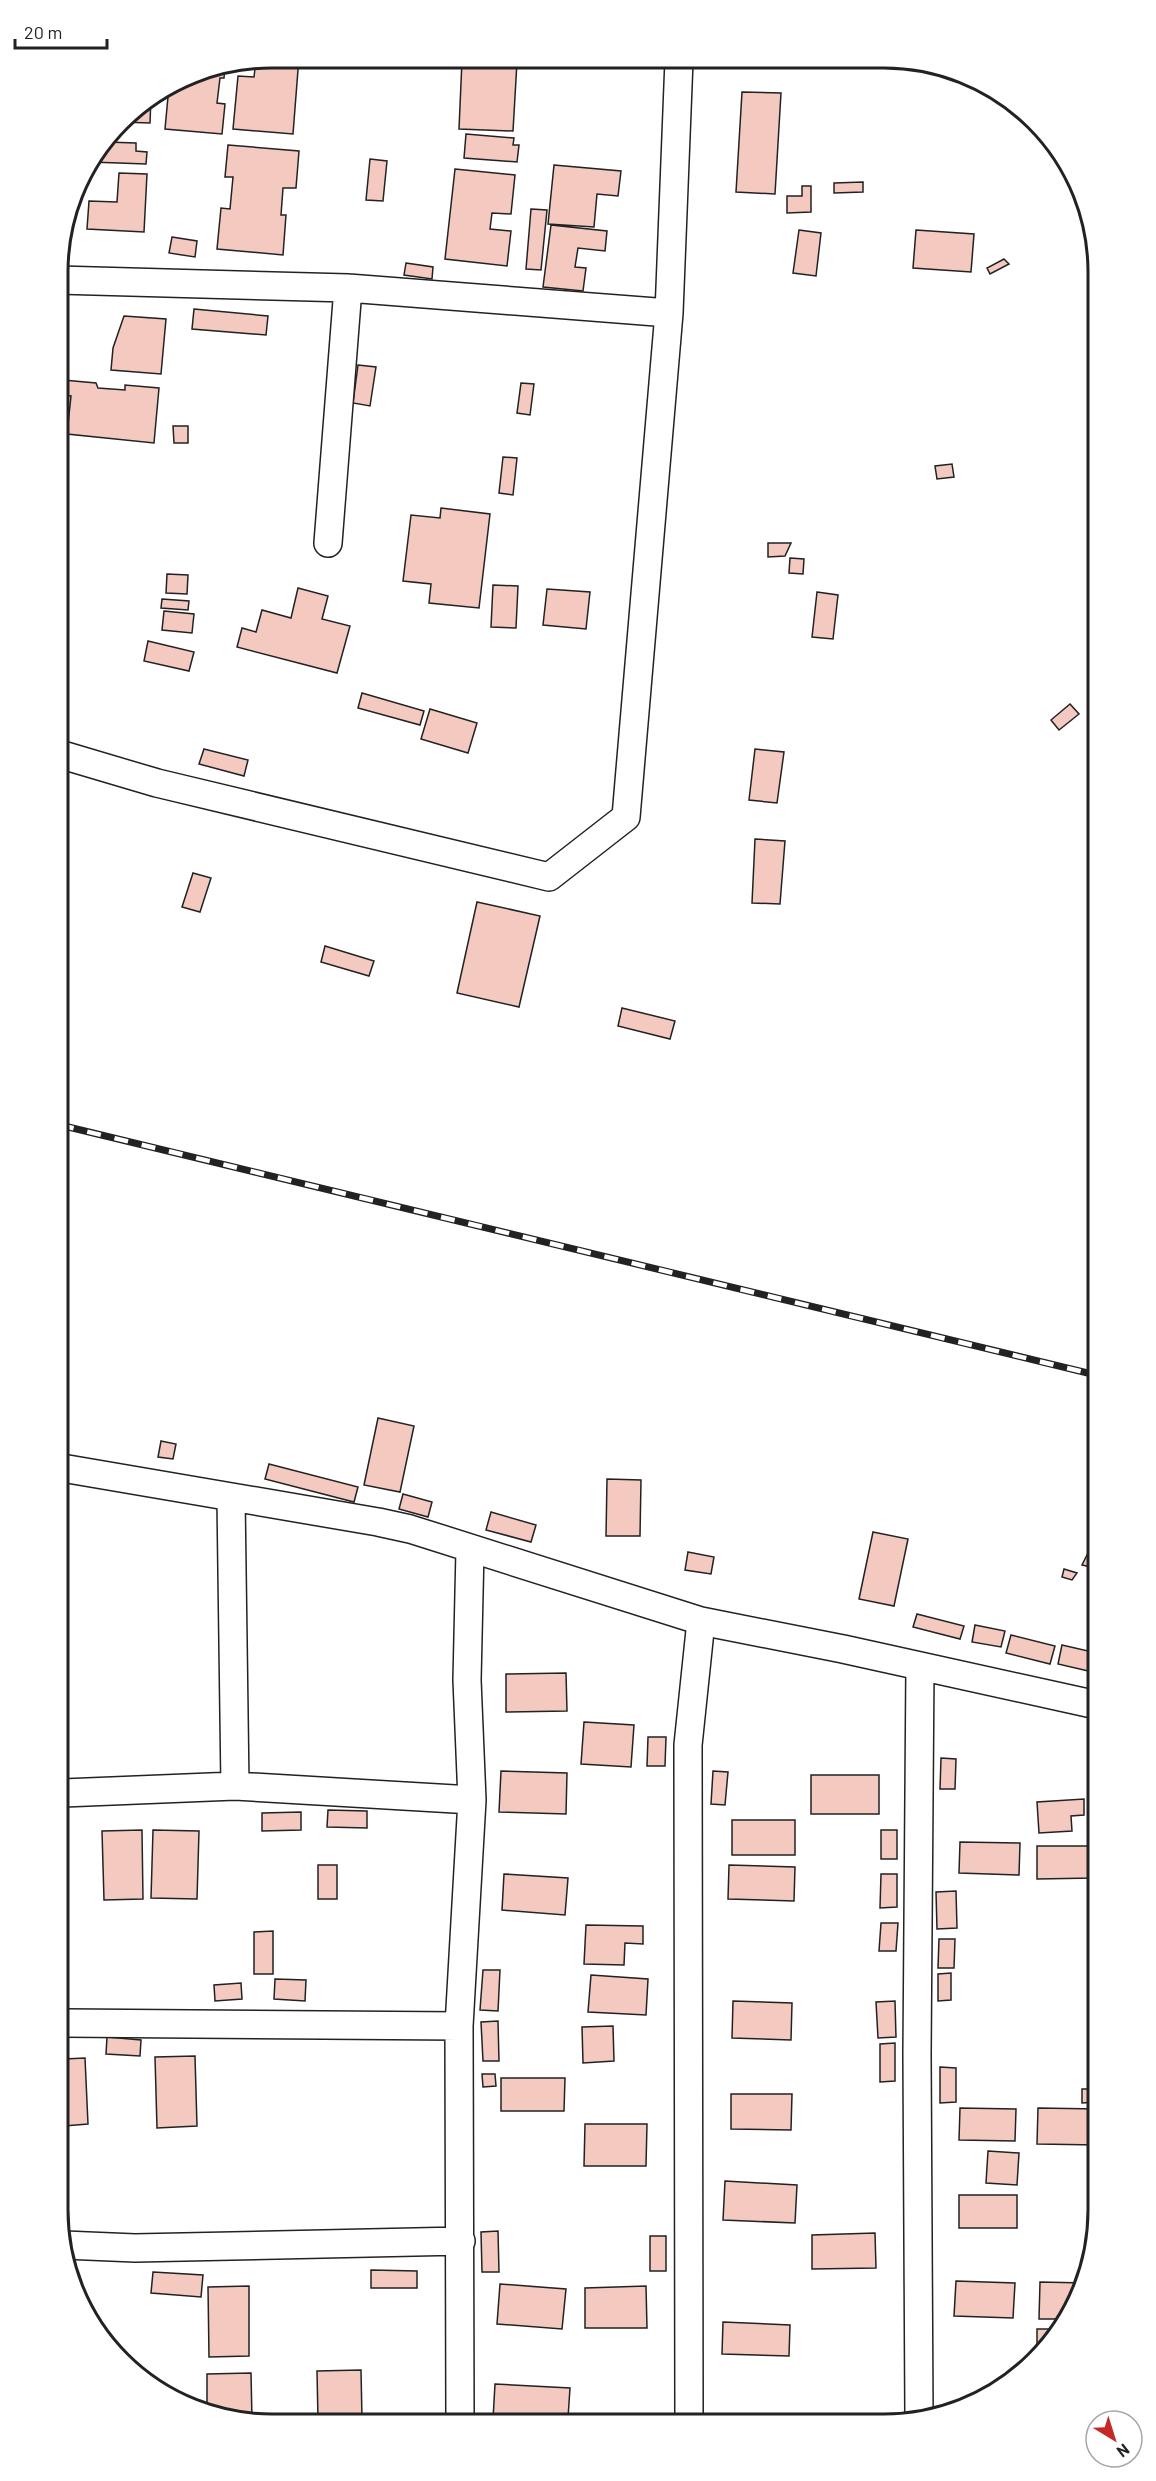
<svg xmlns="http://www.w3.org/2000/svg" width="1156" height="2481" viewBox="0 0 1156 2481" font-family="Barlow,sans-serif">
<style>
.building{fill:#f3c9c0;stroke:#222;stroke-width:1.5}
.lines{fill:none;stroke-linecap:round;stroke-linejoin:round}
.street-casing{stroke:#222;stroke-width:30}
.street{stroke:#fff;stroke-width:27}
.rail-casing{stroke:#222;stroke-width:7}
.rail{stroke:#fff;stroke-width:4.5;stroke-dasharray:14;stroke-linecap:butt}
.rim{fill:none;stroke:#222;stroke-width:3}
</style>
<rect width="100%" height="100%" fill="#fff"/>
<!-- building -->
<path class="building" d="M 272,57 L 299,57 L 293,134 L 233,129 L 238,76 L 254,77 L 256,60 Z
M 462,60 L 517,62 L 513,131 L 459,129 Z
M 225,66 L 224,78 L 220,78 L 217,103 L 225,104 L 222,134 L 165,129 L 169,86 L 190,73 Z
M 742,92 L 781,93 L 775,194 L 736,192 Z
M 151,97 L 150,123 L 121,122 L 130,111 Z
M 466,134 L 514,138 L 513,145 L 519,145 L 517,162 L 464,158 Z
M 106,142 L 136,143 L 136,151 L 147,152 L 146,164 L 91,162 Z
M 228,145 L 299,151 L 296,188 L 283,188 L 281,215 L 286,215 L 283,255 L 217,249 L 221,208 L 230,209 L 233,177 L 225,177 Z
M 370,159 L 387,161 L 383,201 L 366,200 Z
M 554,165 L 621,171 L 618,196 L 597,194 L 594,227 L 548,224 Z
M 455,169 L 515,175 L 511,214 L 492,213 L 490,229 L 511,231 L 507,266 L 445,259 Z
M 119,173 L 147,174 L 144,232 L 87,229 L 89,201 L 117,202 Z
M 863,182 L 863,192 L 834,193 L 834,183 Z
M 802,186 L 811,186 L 811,212 L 787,213 L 787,196 L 802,196 Z
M 531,209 L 547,210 L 541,270 L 526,269 Z
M 551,225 L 607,231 L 605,251 L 578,248 L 575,267 L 586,268 L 583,291 L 543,287 Z
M 799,230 L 821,233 L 816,276 L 793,273 Z
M 916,230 L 974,234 L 971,272 L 913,268 Z
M 172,237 L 197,241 L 195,257 L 169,253 Z
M 1004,259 L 1009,264 L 990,274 L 987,268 Z
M 406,263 L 433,267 L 432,279 L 404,275 Z
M 194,309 L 268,316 L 266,335 L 192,329 Z
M 124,316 L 166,319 L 161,374 L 111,370 L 113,348 Z
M 358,365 L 376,367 L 370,406 L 353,403 Z
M 63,380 L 96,383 L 98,388 L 125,390 L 125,385 L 159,388 L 154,443 L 67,434 L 71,396 L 61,395 Z
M 521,383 L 534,384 L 530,415 L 517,413 Z
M 173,426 L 188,426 L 188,443 L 174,443 Z
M 503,457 L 517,458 L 513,495 L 499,493 Z
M 952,464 L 954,477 L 937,479 L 935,466 Z
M 441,508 L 490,514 L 479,608 L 429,603 L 431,584 L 403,581 L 411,515 L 440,518 Z
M 768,543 L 791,543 L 785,556 L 768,557 Z
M 790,558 L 804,559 L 803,574 L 789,573 Z
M 167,574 L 188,575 L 187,594 L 166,593 Z
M 493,585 L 518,586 L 516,628 L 491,627 Z
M 298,588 L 328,596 L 322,619 L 350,626 L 337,673 L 237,647 L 242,628 L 256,632 L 262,610 L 291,618 Z
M 547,589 L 590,592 L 586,629 L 543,625 Z
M 817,592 L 838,595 L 833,639 L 812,637 Z
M 162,599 L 189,601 L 188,610 L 161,608 Z
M 164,611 L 194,614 L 192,633 L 162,630 Z
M 148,641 L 194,652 L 189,671 L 144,661 Z
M 362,693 L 424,711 L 420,725 L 358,708 Z
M 1070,704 L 1079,714 L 1059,730 L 1051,720 Z
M 430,709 L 477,723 L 468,753 L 421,739 Z
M 204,749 L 248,760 L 244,776 L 199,764 Z
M 755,749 L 784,752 L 777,803 L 749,800 Z
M 755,839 L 785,841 L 780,904 L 752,903 Z
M 193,873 L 211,878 L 200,912 L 182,907 Z
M 477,902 L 540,916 L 519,1007 L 457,993 Z
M 325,946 L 374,961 L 369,976 L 321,962 Z
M 622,1008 L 675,1021 L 670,1039 L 618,1026 Z
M 378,1418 L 414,1426 L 400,1492 L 364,1485 Z
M 161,1441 L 176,1444 L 173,1459 L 158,1457 Z
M 269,1464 L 358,1487 L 354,1502 L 265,1479 Z
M 607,1479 L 641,1480 L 640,1536 L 606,1536 Z
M 403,1494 L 432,1502 L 428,1517 L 399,1509 Z
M 491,1512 L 536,1525 L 531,1542 L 486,1530 Z
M 873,1532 L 908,1539 L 894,1606 L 859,1599 Z
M 688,1552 L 714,1557 L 711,1574 L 685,1570 Z
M 1087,1555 L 1096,1559 L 1095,1568 L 1082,1565 Z
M 1064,1569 L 1077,1573 L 1072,1580 L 1062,1577 Z
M 917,1614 L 964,1626 L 960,1639 L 913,1627 Z
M 975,1625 L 1005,1631 L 1001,1647 L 972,1642 Z
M 1011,1635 L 1055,1646 L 1050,1664 L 1006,1653 Z
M 1062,1645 L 1097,1653 L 1097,1673 L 1058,1664 Z
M 566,1673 L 567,1711 L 506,1712 L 506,1674 Z
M 584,1722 L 634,1725 L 631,1767 L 581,1764 Z
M 648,1737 L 666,1737 L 665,1766 L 647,1766 Z
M 941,1758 L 956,1759 L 955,1789 L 940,1789 Z
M 501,1771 L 567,1773 L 566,1814 L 499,1812 Z
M 713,1771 L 728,1772 L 725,1805 L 711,1804 Z
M 811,1775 L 879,1775 L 879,1814 L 811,1814 Z
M 1084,1799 L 1084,1815 L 1071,1816 L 1072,1831 L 1039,1833 L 1037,1802 Z
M 328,1810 L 367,1811 L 367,1828 L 327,1827 Z
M 301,1812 L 301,1830 L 262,1831 L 262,1813 Z
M 732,1820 L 795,1820 L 795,1855 L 732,1855 Z
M 142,1830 L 143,1899 L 104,1900 L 102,1831 Z
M 153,1830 L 199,1831 L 197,1899 L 151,1898 Z
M 881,1830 L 897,1830 L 897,1859 L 881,1859 Z
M 960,1842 L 1020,1843 L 1019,1875 L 959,1873 Z
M 1037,1846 L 1094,1846 L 1094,1878 L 1037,1879 Z
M 318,1865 L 337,1865 L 337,1899 L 318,1899 Z
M 729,1865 L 795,1867 L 794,1901 L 728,1899 Z
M 504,1874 L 568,1878 L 565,1915 L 502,1910 Z
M 881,1874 L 897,1874 L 897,1907 L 880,1908 Z
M 956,1891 L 957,1928 L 937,1929 L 936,1892 Z
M 881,1923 L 898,1923 L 896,1951 L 879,1951 Z
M 586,1925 L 643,1926 L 643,1944 L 625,1943 L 624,1965 L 584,1964 Z
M 273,1931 L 273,1974 L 254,1974 L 254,1932 Z
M 939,1939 L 955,1939 L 954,1968 L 938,1968 Z
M 483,1970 L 500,1970 L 498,2011 L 480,2010 Z
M 951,1973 L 951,2000 L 938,2001 L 938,1974 Z
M 591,1975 L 648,1979 L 646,2015 L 588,2012 Z
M 275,1979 L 306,1980 L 305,2001 L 274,1999 Z
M 241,1983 L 242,1999 L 215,2001 L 214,1985 Z
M 733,2001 L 792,2003 L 791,2040 L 732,2038 Z
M 895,2001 L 896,2037 L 878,2038 L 876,2002 Z
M 1090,2013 L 1098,2013 L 1098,2051 L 1090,2051 Z
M 498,2021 L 499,2061 L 483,2061 L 481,2022 Z
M 613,2026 L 614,2061 L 583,2063 L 582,2027 Z
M 107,2037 L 141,2040 L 140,2056 L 106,2054 Z
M 895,2043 L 895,2081 L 880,2082 L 880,2044 Z
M 195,2056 L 197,2126 L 157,2128 L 155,2057 Z
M 85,2058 L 88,2124 L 64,2126 L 64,2059 Z
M 940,2067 L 956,2068 L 956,2102 L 940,2103 Z
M 1098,2071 L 1098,2102 L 1082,2103 L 1082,2089 L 1097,2089 Z
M 482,2074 L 495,2074 L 496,2086 L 483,2087 Z
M 501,2078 L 565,2078 L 564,2111 L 501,2111 Z
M 731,2094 L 792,2094 L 791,2130 L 731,2129 Z
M 960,2108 L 1016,2109 L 1015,2141 L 959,2140 Z
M 1038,2108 L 1098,2109 L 1098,2145 L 1037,2144 Z
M 585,2124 L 647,2124 L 646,2166 L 584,2166 Z
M 988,2151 L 1019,2153 L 1017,2185 L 986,2183 Z
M 725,2181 L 797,2185 L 795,2223 L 723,2220 Z
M 959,2195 L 1017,2195 L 1017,2228 L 959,2228 Z
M 498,2231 L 499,2272 L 482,2272 L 481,2232 Z
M 875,2233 L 876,2268 L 812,2269 L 812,2235 Z
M 650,2236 L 666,2236 L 666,2271 L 650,2271 Z
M 371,2270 L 417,2271 L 417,2288 L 371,2288 Z
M 68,2272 L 76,2273 L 75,2288 Z
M 153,2272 L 203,2275 L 201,2297 L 151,2293 Z
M 956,2281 L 1015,2283 L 1013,2318 L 954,2316 Z
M 1040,2282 L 1085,2283 L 1083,2291 L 1065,2319 L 1039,2319 Z
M 500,2284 L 566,2289 L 562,2329 L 497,2324 Z
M 249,2286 L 249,2356 L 209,2357 L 208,2287 Z
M 646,2286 L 647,2328 L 585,2328 L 585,2288 Z
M 723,2322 L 790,2325 L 789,2356 L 722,2354 Z
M 1037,2329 L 1059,2329 L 1046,2351 L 1037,2359 Z
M 361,2370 L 362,2419 L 318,2420 L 317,2371 Z
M 251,2373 L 252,2420 L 230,2420 L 207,2409 L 207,2374 Z
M 495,2384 L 570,2388 L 568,2418 L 493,2419 Z"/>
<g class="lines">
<defs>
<path id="street" d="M 58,280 L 348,288 L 669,313
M 328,543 L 348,288
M 59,754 L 157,783 L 549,877 L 626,817 L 669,313 L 679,60
M 62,1468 L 378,1522 L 410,1529 L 701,1621
M 231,1498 L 235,1786
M 63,1793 L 235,1786 L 472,1800
M 64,2023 L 459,2026
M 64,2245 L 135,2248 L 461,2241
M 919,2417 L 917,2054 L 920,1666
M 689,2418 L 688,1745 L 701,1621 L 843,1649 L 1097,1705
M 460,2419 L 459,2026 L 472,1800 L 467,1680 L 470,1550"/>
</defs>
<!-- street casing -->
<use href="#street" class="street-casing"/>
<!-- street -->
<use href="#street" class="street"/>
<defs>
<path id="rail" d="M 60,1125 L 1096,1375"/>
</defs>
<!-- rail casing -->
<use href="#rail" class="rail-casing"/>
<!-- rail -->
<use href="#rail" class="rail"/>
</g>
<!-- crop -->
<path d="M0 0H1156V2481H0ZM272 68H884A204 204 0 0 1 1088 272V2210A204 204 0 0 1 884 2414H272A204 204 0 0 1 68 2210V272A204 204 0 0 1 272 68Z" fill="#fff" fill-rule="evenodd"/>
<path class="rim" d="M272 68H884A204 204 0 0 1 1088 272V2210A204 204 0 0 1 884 2414H272A204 204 0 0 1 68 2210V272A204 204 0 0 1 272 68Z"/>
<!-- north arrow -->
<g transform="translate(1114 2439) rotate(142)"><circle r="28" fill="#ffffff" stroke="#a7a7a7" stroke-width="1.5"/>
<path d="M0-4.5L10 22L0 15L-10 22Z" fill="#c62828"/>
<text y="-9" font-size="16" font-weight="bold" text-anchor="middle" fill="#222222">N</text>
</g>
<!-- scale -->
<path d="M15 39v9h92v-9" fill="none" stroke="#222222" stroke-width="3"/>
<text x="24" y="39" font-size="18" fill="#222222" stroke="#ffffff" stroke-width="4.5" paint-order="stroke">20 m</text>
</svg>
